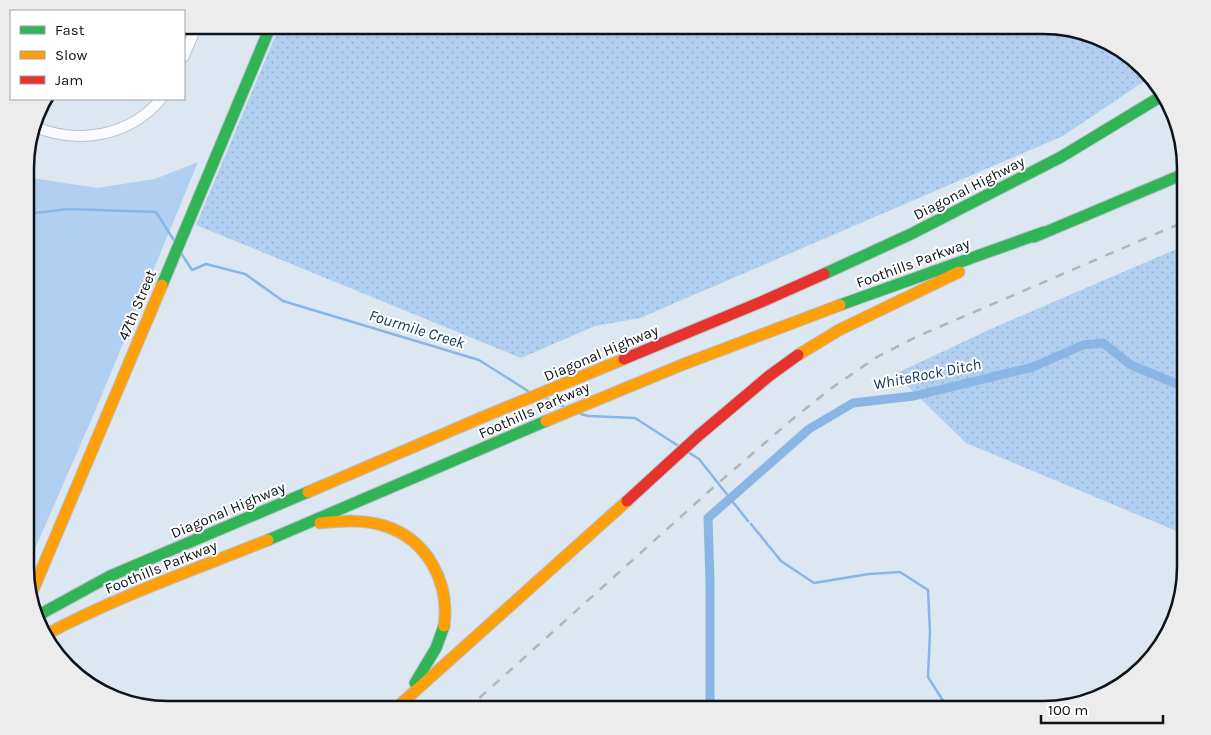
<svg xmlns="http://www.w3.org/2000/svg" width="1211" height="735" viewBox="0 0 1211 735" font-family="Karla,sans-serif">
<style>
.grass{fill:url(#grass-dots)}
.green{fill:#b1cff0}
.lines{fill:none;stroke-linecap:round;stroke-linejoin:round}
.stream{stroke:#8ab6e5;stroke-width:2.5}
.canal{stroke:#8ab6e5;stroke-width:9}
.street-casing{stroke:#b8c0c9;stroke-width:12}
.fast-casing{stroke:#b8c0c9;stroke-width:13}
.slow-casing{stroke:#b8c0c9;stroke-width:13}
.jam-casing{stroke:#b8c0c9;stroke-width:13}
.street{stroke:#fafbfd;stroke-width:10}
.fast{stroke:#30b455;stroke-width:11}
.slow{stroke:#ff9f0a;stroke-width:11}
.jam{stroke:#e5322d;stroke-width:11}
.rail{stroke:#b3b6b8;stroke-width:2.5;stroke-dasharray:9 9;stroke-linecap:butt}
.labels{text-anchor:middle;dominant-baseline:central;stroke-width:4;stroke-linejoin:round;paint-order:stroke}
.street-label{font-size:15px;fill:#0c131a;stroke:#fff}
.water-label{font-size:16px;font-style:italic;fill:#0a355d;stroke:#fff}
.rim{fill:none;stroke:#0c131a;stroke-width:2.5}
</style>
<defs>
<pattern id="grass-dots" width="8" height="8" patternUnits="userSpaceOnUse" patternTransform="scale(1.25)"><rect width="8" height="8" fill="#b1cff0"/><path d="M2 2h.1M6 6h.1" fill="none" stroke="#97b1cd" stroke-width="1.8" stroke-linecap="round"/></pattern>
</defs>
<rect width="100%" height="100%" fill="#dce7f2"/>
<!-- grass -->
<path class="grass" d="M 280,25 L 1044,25 L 1115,44 L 1149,78 L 1063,136 L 640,318 L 595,326 L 521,358 L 196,225 Z
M 1186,245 L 1186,535 L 966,443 L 895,374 L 995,327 Z"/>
<!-- green -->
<path class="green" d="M 198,162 L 93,416 L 34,551 L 26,556 L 26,177 L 97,188 L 155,179 Z"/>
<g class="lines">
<!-- stream -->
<path class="stream" d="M 26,214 L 69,209 L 156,212 L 175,242
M 181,253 L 192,270 L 206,264 L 245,274 L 283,301 L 479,360 L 528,391
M 547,399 L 563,406
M 581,414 L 588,416 L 635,418 L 677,445
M 688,452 L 699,459 L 748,521
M 751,524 L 781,561 L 814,583 L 869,574 L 900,572 L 928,590 L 930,632 L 928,677 L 949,710"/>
<!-- canal -->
<path class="canal" d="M 710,710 L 710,581 L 708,518 L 809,429 L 853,403 L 914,396 L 1033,367 L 1083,345 L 1103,343 L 1131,365 L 1177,384 L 1186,390"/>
<defs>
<path id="street" d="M 184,56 L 197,25
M 33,126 C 77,145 129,137 161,99"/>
<path id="fast" d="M 1034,237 L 1186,173
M 824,274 L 911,234 L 1061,157 L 1165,94
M 162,285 L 271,25
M 840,305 L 1044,232
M 268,540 L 546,421
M 37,616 L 110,576 L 308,492
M 415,683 L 436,648 L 444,626"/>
<path id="slow" d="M 798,355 L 839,330 L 959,272
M 546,421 L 684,364 L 840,305
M 308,492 L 483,417 L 624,359
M 320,523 C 341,521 364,519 385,526 C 428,540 450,583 444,626
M 30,597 L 162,285
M 45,635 C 116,597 193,570 268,540
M 394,710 L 627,501"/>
<path id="jam" d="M 624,359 L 761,302 L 824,274
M 627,501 L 698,436 L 769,376 L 798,355"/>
</defs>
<!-- street casing -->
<use href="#street" class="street-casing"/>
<!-- fast casing -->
<use href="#fast" class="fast-casing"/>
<!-- slow casing -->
<use href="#slow" class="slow-casing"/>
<!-- jam casing -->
<use href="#jam" class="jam-casing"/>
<!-- street -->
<use href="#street" class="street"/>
<!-- fast -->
<use href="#fast" class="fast"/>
<!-- slow -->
<use href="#slow" class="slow"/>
<!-- jam -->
<use href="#jam" class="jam"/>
<!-- rail -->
<path class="rail" d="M 466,710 L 716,485 L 795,417 L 833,387 L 877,357 L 916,337 L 1186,221"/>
</g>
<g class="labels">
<!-- street labels -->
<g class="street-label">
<text transform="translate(969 188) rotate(-27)">Diagonal Highway</text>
<text transform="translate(913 263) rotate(-20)">Foothills Parkway</text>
<text transform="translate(137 305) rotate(-67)">47th Street</text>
<text transform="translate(601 353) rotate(-23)">Diagonal Highway</text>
<text transform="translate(534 410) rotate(-24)">Foothills Parkway</text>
<text transform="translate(228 510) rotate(-23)">Diagonal Highway</text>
<text transform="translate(161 567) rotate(-22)">Foothills Parkway</text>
</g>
<!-- water labels -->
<g class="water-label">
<text transform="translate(417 329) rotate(17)">Fourmile Creek</text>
<text transform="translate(927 374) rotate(-11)">WhiteRock Ditch</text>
</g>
</g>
<!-- crop -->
<path d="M0 0H1211V735H0ZM168 34H1043A134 134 0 0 1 1177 168V567A134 134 0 0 1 1043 701H168A134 134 0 0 1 34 567V168A134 134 0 0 1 168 34Z" fill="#ececed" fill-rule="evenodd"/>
<path class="rim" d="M168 34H1043A134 134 0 0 1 1177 168V567A134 134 0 0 1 1043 701H168A134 134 0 0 1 34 567V168A134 134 0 0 1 168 34Z"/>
<!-- legend -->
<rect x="10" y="10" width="175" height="90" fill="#ffffff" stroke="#9ea1a3"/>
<rect x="20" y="26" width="25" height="8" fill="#30b455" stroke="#9ea1a3"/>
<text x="55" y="35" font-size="15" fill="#0c131a">Fast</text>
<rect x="20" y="51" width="25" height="8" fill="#ff9f0a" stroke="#9ea1a3"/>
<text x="55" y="60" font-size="15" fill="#0c131a">Slow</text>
<rect x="20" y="76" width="25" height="8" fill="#e5322d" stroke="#9ea1a3"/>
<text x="55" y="85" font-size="15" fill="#0c131a">Jam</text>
<!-- scale -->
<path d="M1041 715v8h122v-8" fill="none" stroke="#0c131a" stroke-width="2.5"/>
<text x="1048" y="715" font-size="15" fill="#0c131a" stroke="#ffffff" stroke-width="4" paint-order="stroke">100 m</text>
</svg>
